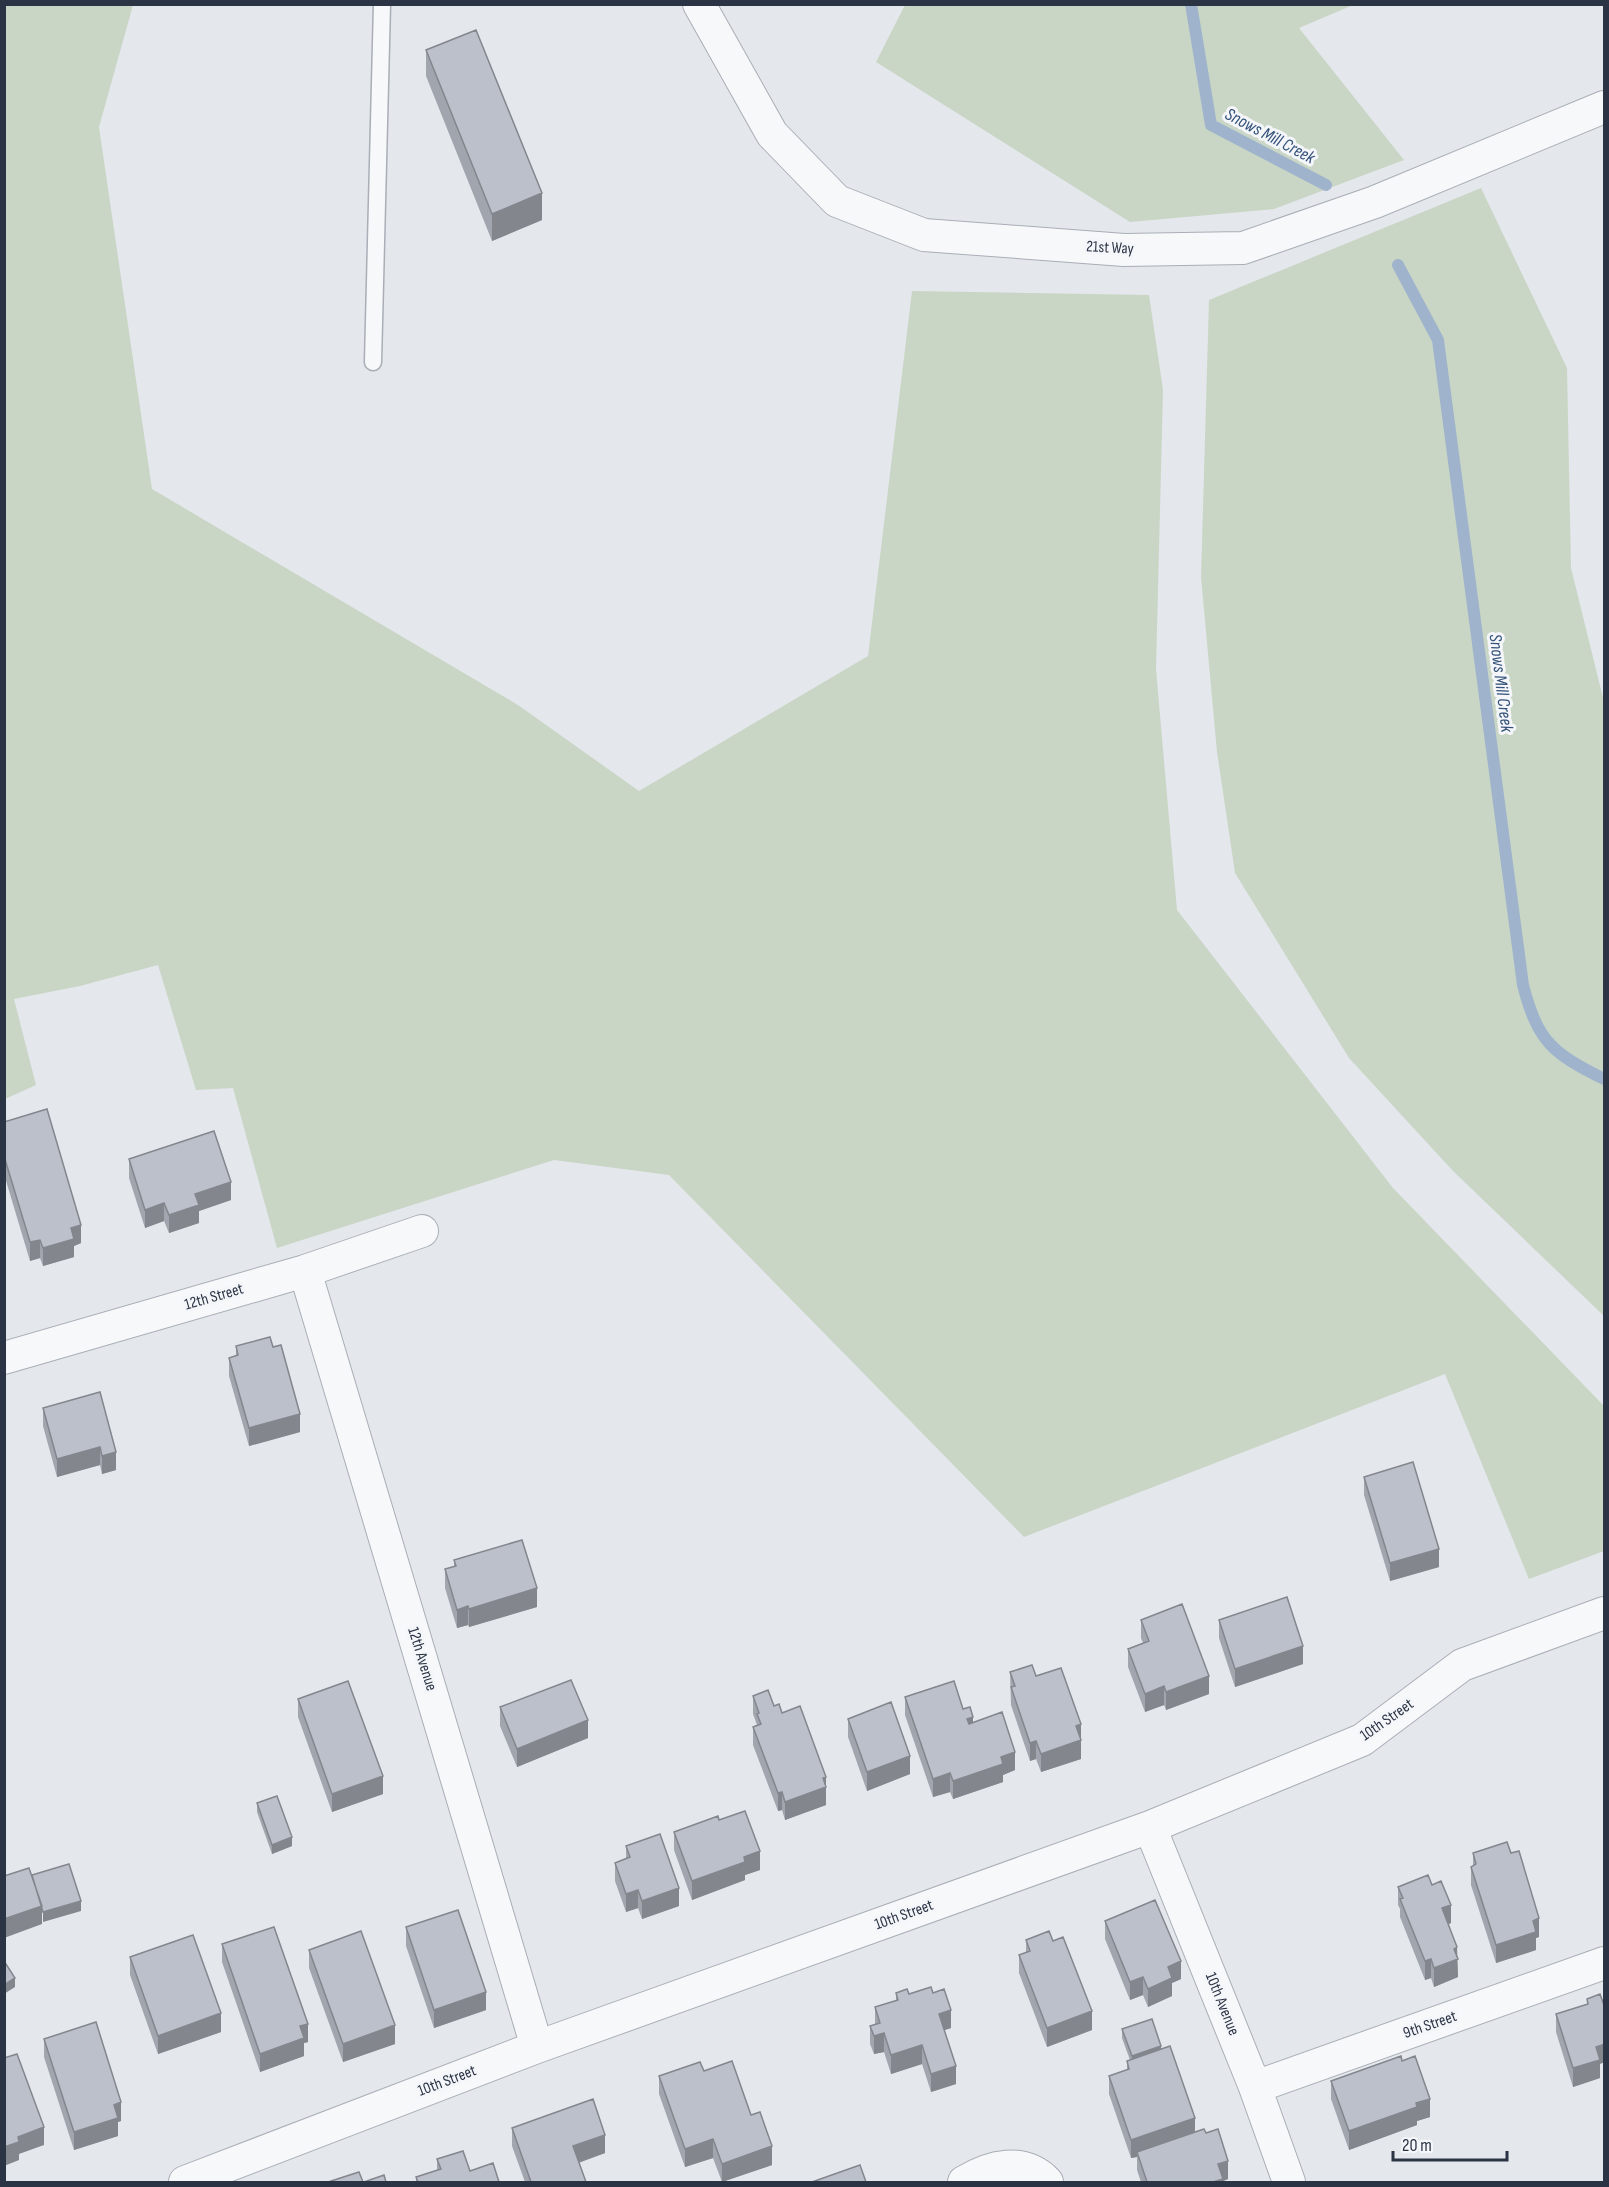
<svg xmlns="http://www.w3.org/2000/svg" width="1609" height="2187" viewBox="0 0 1609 2187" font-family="'Sofia Sans Condensed',sans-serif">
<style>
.green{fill:#c9d6c5}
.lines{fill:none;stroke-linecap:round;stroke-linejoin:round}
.stream{stroke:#9fb4cc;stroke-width:12}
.lane-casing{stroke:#a9aeb7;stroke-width:19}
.street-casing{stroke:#a9aeb7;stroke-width:34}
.lane{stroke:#f7f8fa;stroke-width:16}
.street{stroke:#f7f8fa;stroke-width:32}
.wall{fill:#a1a5ae}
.shaded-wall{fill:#83868d}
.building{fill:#bbc0ca;stroke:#83868d;stroke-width:1.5}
.labels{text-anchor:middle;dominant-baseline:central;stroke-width:6;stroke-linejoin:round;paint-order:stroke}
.street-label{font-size:16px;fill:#2b3445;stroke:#f4f6f9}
.water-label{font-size:18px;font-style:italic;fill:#34527a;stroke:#f4f6f9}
</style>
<rect width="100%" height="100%" fill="#e4e7ec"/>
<!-- green -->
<path class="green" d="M 5,4 L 133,5 L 99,127 L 152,489 L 518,705 L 639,791 L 868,656 L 912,291 L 1149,295 L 1163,390 L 1156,669 L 1177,910 L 1393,1188 L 1604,1406 L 1604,1551 L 1529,1579 L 1445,1374 L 1024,1537 L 669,1175 L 554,1160 L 277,1248 L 233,1088 L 196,1090 L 158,965 L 80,986 L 14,999 L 36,1085 L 5,1099 Z
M 905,5 L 1353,5 L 1299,28 L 1404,160 L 1274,209 L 1130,222 L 876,62 Z
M 1481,188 L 1567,368 L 1571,568 L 1604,702 L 1604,1316 L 1453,1171 L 1349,1058 L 1235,873 L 1217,752 L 1201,577 L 1209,300 Z"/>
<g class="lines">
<!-- stream -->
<path class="stream" d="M 1191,4 L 1211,125 L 1326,185
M 1398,265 L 1438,340 L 1523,985 C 1538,1042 1552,1053 1604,1079"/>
<defs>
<path id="lane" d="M 373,362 L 382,4"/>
<path id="street" d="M 699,4 L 772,134 L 837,201 L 924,235 L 1124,250 L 1243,248 L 1375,202 L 1604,107
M 305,1271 L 537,2047
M 4,1358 L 305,1271 L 422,1231
M 1150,1827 L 1255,2087 L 1289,2182
M 1255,2087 L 1604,1963
M 185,2182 L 537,2047 L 1150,1827 L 1362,1740 L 1462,1665 L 1604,1613
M 964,2182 C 990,2166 1023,2157 1047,2182"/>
</defs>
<!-- lane casing -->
<use href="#lane" class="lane-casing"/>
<!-- street casing -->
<use href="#street" class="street-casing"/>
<!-- lane -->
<use href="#lane" class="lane"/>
<!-- street -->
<use href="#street" class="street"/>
</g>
<!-- wall -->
<path class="wall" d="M 426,50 L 542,220 L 492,241 L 426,76 Z
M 4,1122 L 81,1243 L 74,1246 L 74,1257 L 43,1266 L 40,1258 L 30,1261 L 4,1174 Z
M 129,1159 L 231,1200 L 199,1211 L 199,1223 L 169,1233 L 164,1221 L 145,1228 L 129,1178 Z
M 236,1346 L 300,1432 L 249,1446 L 229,1376 L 229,1358 L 236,1356 Z
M 100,1392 L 116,1470 L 102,1474 L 100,1465 L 57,1477 L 43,1426 L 43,1408 Z
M 1364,1477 L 1439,1567 L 1390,1581 L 1364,1495 Z
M 454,1560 L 537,1607 L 469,1627 L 468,1625 L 457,1628 L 445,1588 L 445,1569 L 454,1566 Z
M 1141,1620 L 1209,1694 L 1166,1710 L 1164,1705 L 1145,1712 L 1128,1667 L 1128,1649 L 1143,1643 L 1141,1638 Z
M 1219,1620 L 1303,1664 L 1235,1687 L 1219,1638 Z
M 1010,1672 L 1036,1676 L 1081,1724 L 1081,1759 L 1041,1772 L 1036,1759 L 1030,1761 L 1011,1705 Z
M 753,1696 L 774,1706 L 782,1713 L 826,1777 L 826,1805 L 785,1820 L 782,1810 L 778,1811 L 753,1745 L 753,1727 L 757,1725 L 753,1714 Z
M 905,1697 L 963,1709 L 973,1723 L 1015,1770 L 1003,1775 L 1003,1782 L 953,1799 L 950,1792 L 933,1797 L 905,1715 Z
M 298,1699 L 383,1794 L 332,1812 L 298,1717 Z
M 500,1707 L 588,1738 L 517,1767 L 500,1726 Z
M 848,1719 L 910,1774 L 867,1791 L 848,1737 Z
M 257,1803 L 292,1846 L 272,1854 L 257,1812 Z
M 719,1820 L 760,1870 L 745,1875 L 745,1880 L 692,1900 L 674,1850 L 674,1832 Z
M 626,1846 L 679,1906 L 642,1919 L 638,1908 L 626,1912 L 615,1881 L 615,1863 L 626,1859 Z
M 1473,1853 L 1511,1853 L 1539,1937 L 1536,1938 L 1536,1950 L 1496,1963 L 1471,1885 L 1471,1867 L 1473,1866 Z
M 1398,1887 L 1451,1923 L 1448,1924 L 1457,1958 L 1458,1977 L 1434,1987 L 1431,1978 L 1425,1980 L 1400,1917 L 1400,1909 L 1398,1905 Z
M 1105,1921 L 1181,1979 L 1172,1983 L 1172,1996 L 1148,2007 L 1143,1995 L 1130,2000 L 1105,1939 Z
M 406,1927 L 486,2010 L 434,2028 L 406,1946 Z
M 1026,1940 L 1053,1941 L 1092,2030 L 1047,2047 L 1019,1973 L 1019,1955 L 1026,1953 Z
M 222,1944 L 308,2042 L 304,2043 L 304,2056 L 260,2072 L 222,1962 Z
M 309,1950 L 395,2044 L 343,2062 L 309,1968 Z
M 130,1957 L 221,2032 L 158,2054 L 130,1975 Z
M 896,1993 L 909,1994 L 933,1993 L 951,2028 L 944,2030 L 956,2084 L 931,2092 L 922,2064 L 891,2074 L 884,2052 L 874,2054 L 870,2044 L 870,2026 L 875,2024 L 875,2007 L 896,2000 Z
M 1587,1999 L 1600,2064 L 1600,2078 L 1573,2087 L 1556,2032 L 1556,2014 L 1587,2004 Z
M 1122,2029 L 1161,2049 L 1195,2132 L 1228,2179 L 1223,2181 L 1223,2182 L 1141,2182 L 1137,2170 L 1137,2157 L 1131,2158 L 1109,2094 L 1109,2076 L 1127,2070 L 1127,2061 L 1130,2060 L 1122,2038 Z
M 44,2039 L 121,2121 L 118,2122 L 118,2136 L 74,2150 L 44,2057 Z
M 1402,2061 L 1430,2117 L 1417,2121 L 1417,2125 L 1349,2150 L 1331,2099 L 1331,2081 Z
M 704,2071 L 751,2115 L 772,2165 L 722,2182 L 713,2158 L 685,2167 L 659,2094 L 659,2076 Z
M 512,2128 L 605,2153 L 579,2162 L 586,2182 L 525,2182 L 512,2146 Z
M 437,2159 L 470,2171 L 499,2182 L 416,2182 L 416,2177 L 437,2170 Z"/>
<!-- shaded-wall -->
<path class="shaded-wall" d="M 542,193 L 542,220 L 492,241 L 492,214 Z
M 231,1182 L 231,1200 L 199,1211 L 199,1223 L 169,1233 L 169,1215 L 195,1194 Z
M 164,1203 L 164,1221 L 145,1228 L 145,1210 Z
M 81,1225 L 81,1243 L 74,1246 L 74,1257 L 43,1266 L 43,1248 L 71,1228 Z
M 40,1240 L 40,1258 L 30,1261 L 30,1242 Z
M 300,1414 L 300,1432 L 249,1446 L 249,1428 Z
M 100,1447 L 100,1465 L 57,1477 L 57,1459 Z
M 116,1452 L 116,1470 L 102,1474 L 102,1456 Z
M 1439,1549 L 1439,1567 L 1390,1581 L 1390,1563 Z
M 537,1588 L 537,1607 L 469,1627 L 469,1609 Z
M 468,1606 L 468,1625 L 457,1628 L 457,1610 Z
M 1303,1646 L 1303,1664 L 1235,1687 L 1235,1669 Z
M 1209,1676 L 1209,1694 L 1166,1710 L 1166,1692 Z
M 1164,1686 L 1164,1705 L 1145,1712 L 1145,1694 Z
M 973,1717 L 973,1735 L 967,1719 Z
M 588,1720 L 588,1738 L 517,1767 L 517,1749 Z
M 1081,1724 L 1081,1759 L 1041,1772 L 1041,1754 L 1076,1726 Z
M 1036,1741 L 1036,1759 L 1030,1761 L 1030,1743 Z
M 1015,1752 L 1015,1770 L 1003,1775 L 1003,1782 L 953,1799 L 953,1781 L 1001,1757 Z
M 910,1756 L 910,1774 L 867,1791 L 867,1772 Z
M 950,1773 L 950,1792 L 933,1797 L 933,1779 Z
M 383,1776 L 383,1794 L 332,1812 L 332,1794 Z
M 826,1777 L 826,1805 L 785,1820 L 785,1802 Z
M 782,1792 L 782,1810 L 778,1811 L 778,1793 Z
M 292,1837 L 292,1846 L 272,1854 L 272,1845 Z
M 760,1851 L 760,1870 L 745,1875 L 745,1880 L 692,1900 L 692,1881 L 744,1857 Z
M 679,1888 L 679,1906 L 642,1919 L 642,1901 Z
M 638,1890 L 638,1908 L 626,1912 L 626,1894 Z
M 81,1901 L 81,1911 L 43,1922 L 43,1912 Z
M 1451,1905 L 1451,1923 L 1442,1927 L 1442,1908 Z
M 42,1906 L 42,1924 L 4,1938 L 4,1919 Z
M 1539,1918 L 1539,1937 L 1536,1938 L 1536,1950 L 1496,1963 L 1496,1945 L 1533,1921 Z
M 1457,1947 L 1458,1977 L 1434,1987 L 1434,1968 L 1454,1949 Z
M 1431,1959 L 1431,1978 L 1425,1980 L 1425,1961 Z
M 1181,1961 L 1181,1979 L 1172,1983 L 1172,1996 L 1148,2007 L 1148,1989 L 1168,1967 Z
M 1143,1977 L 1143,1995 L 1130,2000 L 1130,1982 Z
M 15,1978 L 15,1987 L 4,1994 L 4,1985 Z
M 486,1992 L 486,2010 L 434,2028 L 434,2010 Z
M 951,2010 L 951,2028 L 939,2032 L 939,2014 Z
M 1092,2011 L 1092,2030 L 1047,2047 L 1047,2028 Z
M 221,2013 L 221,2032 L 158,2054 L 158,2036 Z
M 308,2024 L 308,2042 L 304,2043 L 304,2056 L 260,2072 L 260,2054 L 300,2026 Z
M 395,2025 L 395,2044 L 343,2062 L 343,2044 Z
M 884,2033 L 884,2052 L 874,2054 L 874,2036 Z
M 1605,2044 L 1605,2062 L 1600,2064 L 1600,2078 L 1573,2087 L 1573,2068 L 1596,2047 Z
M 922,2045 L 922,2064 L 891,2074 L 891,2055 Z
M 1161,2046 L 1161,2055 L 1132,2065 L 1132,2056 Z
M 956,2066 L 956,2084 L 931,2092 L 931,2074 Z
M 1430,2099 L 1430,2117 L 1417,2121 L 1417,2125 L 1349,2150 L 1349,2131 L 1416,2103 Z
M 121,2102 L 121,2121 L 118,2122 L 118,2136 L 74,2150 L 74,2132 L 114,2105 Z
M 1195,2118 L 1195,2136 L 1137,2152 L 1137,2157 L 1131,2158 L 1131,2140 Z
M 44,2127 L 44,2145 L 19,2154 L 19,2160 L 4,2166 L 4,2147 L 18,2137 Z
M 605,2135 L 605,2153 L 573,2165 L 573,2146 Z
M 713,2139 L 713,2158 L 685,2167 L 685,2149 Z
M 772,2146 L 772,2165 L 722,2182 L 722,2164 Z
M 1228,2161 L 1228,2179 L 1223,2181 L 1223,2182 L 1213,2182 L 1218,2164 Z"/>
<!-- building -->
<path class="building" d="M 476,30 L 542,193 L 492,214 L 426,50 Z
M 47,1109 L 81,1225 L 71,1228 L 74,1239 L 43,1248 L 40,1240 L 30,1242 L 4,1156 L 4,1122 Z
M 214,1131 L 231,1182 L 195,1194 L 199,1205 L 169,1215 L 164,1203 L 145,1210 L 129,1159 Z
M 270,1337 L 273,1347 L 281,1345 L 300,1414 L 249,1428 L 229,1358 L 238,1355 L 236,1346 Z
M 100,1392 L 116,1452 L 102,1456 L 100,1447 L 57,1459 L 43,1408 Z
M 1413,1462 L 1439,1549 L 1390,1563 L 1364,1477 Z
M 522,1540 L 537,1588 L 469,1609 L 468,1606 L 457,1610 L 445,1569 L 456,1566 L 454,1560 Z
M 1287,1597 L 1303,1646 L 1235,1669 L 1219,1620 Z
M 1182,1604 L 1209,1676 L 1166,1692 L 1164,1686 L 1145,1694 L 1128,1649 L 1149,1641 L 1141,1620 Z
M 1032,1665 L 1036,1676 L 1061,1668 L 1081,1724 L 1076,1726 L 1081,1740 L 1041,1754 L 1036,1741 L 1030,1743 L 1011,1687 L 1015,1686 L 1010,1672 Z
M 571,1680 L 588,1720 L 517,1749 L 500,1707 Z
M 348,1681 L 383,1776 L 332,1794 L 298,1699 Z
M 954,1681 L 963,1709 L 970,1707 L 973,1717 L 967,1719 L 969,1724 L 1002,1712 L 1015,1752 L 1001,1757 L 1003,1764 L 953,1781 L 950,1773 L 933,1779 L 905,1697 Z
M 768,1690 L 774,1706 L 779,1704 L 782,1713 L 800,1706 L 826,1777 L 823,1778 L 826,1787 L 785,1802 L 782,1792 L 778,1793 L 753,1727 L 761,1724 L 757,1714 L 759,1713 L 753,1696 Z
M 891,1702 L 910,1756 L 867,1772 L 848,1719 Z
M 277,1796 L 292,1837 L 272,1845 L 257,1803 Z
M 745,1811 L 760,1851 L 744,1857 L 745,1862 L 692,1881 L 674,1832 L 718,1816 L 719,1820 Z
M 660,1834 L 679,1888 L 642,1901 L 638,1890 L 626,1894 L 615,1863 L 630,1857 L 626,1846 Z
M 1507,1842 L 1511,1853 L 1519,1851 L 1539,1918 L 1533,1921 L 1536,1932 L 1496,1945 L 1471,1867 L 1476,1864 L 1473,1853 Z
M 69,1864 L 81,1901 L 43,1912 L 32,1875 Z
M 29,1868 L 42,1906 L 4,1919 L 4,1876 Z
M 1428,1875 L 1432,1885 L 1441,1881 L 1451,1905 L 1442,1908 L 1457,1947 L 1454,1949 L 1458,1959 L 1434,1968 L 1431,1959 L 1425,1961 L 1400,1899 L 1403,1898 L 1398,1887 Z
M 1155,1900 L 1181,1961 L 1168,1967 L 1172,1978 L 1148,1989 L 1143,1977 L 1130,1982 L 1105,1921 Z
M 458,1910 L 486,1992 L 434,2010 L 406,1927 Z
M 274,1927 L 308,2024 L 300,2026 L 304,2038 L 260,2054 L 222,1944 Z
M 361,1931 L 395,2025 L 343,2044 L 309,1950 Z
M 1049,1931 L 1053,1941 L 1063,1937 L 1092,2011 L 1047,2028 L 1019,1955 L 1030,1951 L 1026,1940 Z
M 193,1935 L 221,2013 L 158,2036 L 130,1957 Z
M 4,1961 L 15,1978 L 4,1985 Z
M 931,1987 L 933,1993 L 944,1989 L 951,2010 L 939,2014 L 956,2066 L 931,2074 L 922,2045 L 891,2055 L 884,2033 L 874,2036 L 870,2026 L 880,2023 L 875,2007 L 898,2000 L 896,1993 L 907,1989 L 909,1994 Z
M 1600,1994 L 1605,2008 L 1605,2044 L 1596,2047 L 1600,2060 L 1573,2068 L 1556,2014 L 1588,2004 L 1587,1999 Z
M 1152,2019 L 1161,2046 L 1132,2056 L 1122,2029 Z
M 96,2022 L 121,2102 L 114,2105 L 118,2118 L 74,2132 L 44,2039 Z
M 1170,2046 L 1195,2118 L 1131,2140 L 1109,2076 L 1129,2069 L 1127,2061 Z
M 17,2054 L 44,2127 L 18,2137 L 19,2142 L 4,2147 L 4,2058 Z
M 1401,2056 L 1402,2061 L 1415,2056 L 1430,2099 L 1416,2103 L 1417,2107 L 1349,2131 L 1331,2081 Z
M 732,2061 L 751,2115 L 760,2112 L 772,2146 L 722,2164 L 713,2139 L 685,2149 L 659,2076 L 700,2062 L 704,2071 Z
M 593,2099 L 605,2135 L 573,2146 L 586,2182 L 531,2182 L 512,2128 Z
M 1204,2129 L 1206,2133 L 1218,2129 L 1228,2161 L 1218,2164 L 1223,2179 L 1213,2182 L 1147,2182 L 1137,2152 Z
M 463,2151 L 470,2171 L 493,2163 L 499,2182 L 418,2182 L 416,2177 L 441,2169 L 437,2159 Z
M 860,2165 L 866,2182 L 812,2182 Z
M 359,2172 L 363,2182 L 328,2182 Z
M 384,2175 L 386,2182 L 364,2182 Z"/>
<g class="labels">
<!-- street labels -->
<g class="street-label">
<text transform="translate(1110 248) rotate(3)">21st Way</text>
<text transform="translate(214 1297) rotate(-16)">12th Street</text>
<text transform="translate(422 1659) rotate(73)">12th Avenue</text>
<text transform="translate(1387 1720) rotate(-35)">10th Street</text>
<text transform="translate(904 1915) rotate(-20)">10th Street</text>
<text transform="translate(1222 2004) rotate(68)">10th Avenue</text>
<text transform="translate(1430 2025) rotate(-19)">9th Street</text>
<text transform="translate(447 2081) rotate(-21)">10th Street</text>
</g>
<!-- water labels -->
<g class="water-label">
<text transform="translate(1270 136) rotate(28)">Snows Mill Creek</text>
<text transform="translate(1501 683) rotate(83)">Snows Mill Creek</text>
</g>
</g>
<!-- border -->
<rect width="1609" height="2187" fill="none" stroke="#2b3445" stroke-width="12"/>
<!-- scale -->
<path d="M1393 2151v9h114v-9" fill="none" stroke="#2b3445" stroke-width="3"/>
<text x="1402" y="2151" font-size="18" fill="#2b3445" stroke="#f4f6f9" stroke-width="4.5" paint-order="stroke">20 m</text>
</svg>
